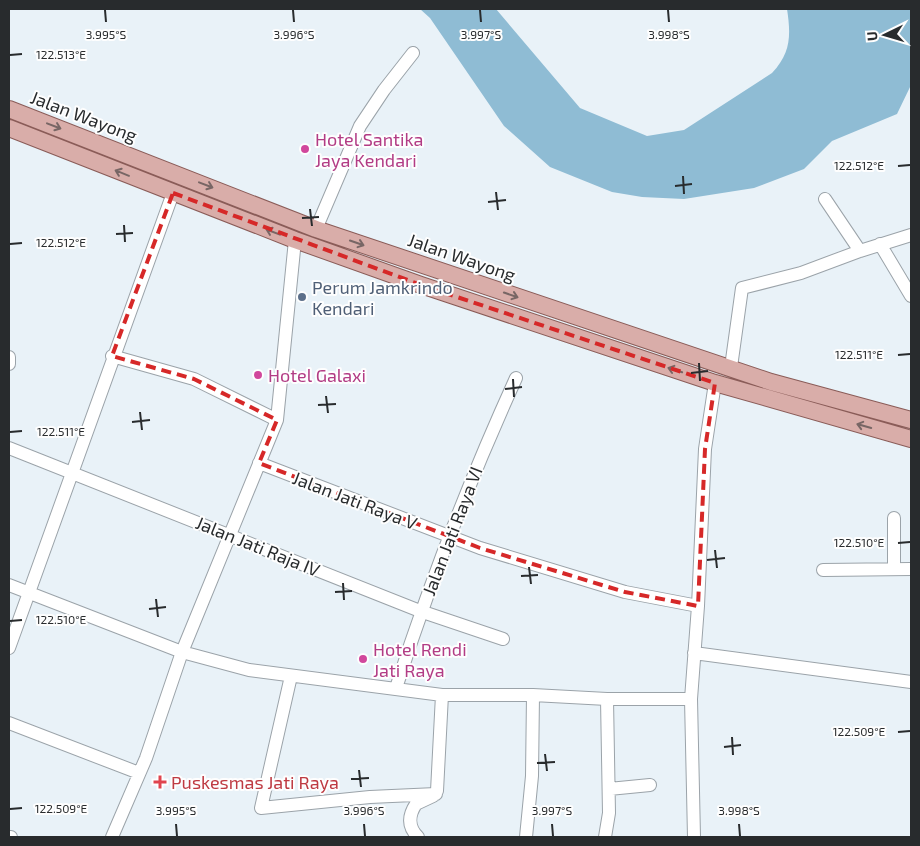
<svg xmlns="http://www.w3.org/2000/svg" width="920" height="846" viewBox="0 0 920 846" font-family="'Exo 2',sans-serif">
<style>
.water{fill:#8fbcd4}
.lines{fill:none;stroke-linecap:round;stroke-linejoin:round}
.minor-casing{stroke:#9ba3a9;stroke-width:14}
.major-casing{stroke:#8a5c58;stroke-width:18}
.minor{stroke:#fff;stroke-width:12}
.major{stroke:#d9ada9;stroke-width:16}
.oneway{stroke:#786665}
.marked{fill:none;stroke:#d62828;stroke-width:4;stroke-dasharray:10 6;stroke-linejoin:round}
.ticks{fill:none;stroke:#282b2d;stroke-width:2}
.hotel-dot{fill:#d1479c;stroke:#fefefe;stroke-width:2}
.service-dot{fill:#5c6f8a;stroke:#fefefe;stroke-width:2}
.health-dot{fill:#e0444e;stroke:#fefefe;stroke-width:2}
.labels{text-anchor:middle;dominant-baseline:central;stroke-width:4;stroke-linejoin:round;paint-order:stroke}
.street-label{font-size:18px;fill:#282b2d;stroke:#fefefe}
.hotel-label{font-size:18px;fill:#b23c85;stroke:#fefefe;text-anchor:start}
.service-label{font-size:18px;fill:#4e5e75;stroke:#fefefe;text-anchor:start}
.health-label{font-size:18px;fill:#be3a42;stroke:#fefefe;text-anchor:start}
.ticks-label{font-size:12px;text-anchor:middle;fill:#282b2d;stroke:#fefefe;stroke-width:4;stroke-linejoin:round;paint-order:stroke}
</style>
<rect width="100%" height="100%" fill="#e9f2f8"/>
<!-- water -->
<path class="water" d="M 420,9 L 496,9 L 580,108 L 647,136 L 684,130 L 772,73 C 791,53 791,35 787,9 L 911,9 L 911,85 L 897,114 L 832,141 L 804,169 L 754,188 L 684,199 L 642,197 L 612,192 L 550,167 L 504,126 L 430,18 Z"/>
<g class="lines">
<defs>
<path id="minor" d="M 825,199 L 860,251
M 316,229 L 360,126 L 384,90 L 413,53
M 880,244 L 911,296
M 112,356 L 194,379 L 277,420
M 9,357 L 9,364
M 731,367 L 742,288 L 801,273 L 860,251 L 911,235
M 9,448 L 420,611 L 503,639
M 259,463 L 480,548 L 625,592 L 698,606
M 894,568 L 894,518
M 823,570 L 911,569
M 9,585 L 182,652 L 249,670 L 442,695 L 533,695 L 607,699 L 691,699
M 9,648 L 173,193
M 694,653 L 911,682
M 291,676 L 261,808 L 370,797 L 436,794
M 396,688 C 430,582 470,479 516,378
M 9,723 L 139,773
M 609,789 L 650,785
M 9,837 L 11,837
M 112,837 L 146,758 L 182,652 L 277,420 L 295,240
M 418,837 C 408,827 408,816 416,804 L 433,796 L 437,791 L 442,695
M 526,837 L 532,776 L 533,695
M 605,837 L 609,813 L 607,699
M 694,837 L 691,699 L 698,606 L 705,449 L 715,383"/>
<path id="major" d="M 9,109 L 316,229 L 771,382 L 911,420
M 9,128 L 295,240 L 421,285 L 715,383 L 911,439"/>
</defs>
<!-- minor casing -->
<use href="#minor" class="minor-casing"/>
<!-- major casing -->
<use href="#major" class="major-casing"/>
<!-- minor -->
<use href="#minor" class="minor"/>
<!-- major -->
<use href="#major" class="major"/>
</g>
<!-- one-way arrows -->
<defs><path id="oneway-shaft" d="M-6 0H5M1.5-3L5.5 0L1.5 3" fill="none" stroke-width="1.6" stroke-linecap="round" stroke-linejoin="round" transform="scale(1.25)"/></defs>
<g class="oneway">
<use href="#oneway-shaft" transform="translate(54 126) rotate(21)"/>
<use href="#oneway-shaft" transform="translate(122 173) rotate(-158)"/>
<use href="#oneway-shaft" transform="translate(206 185) rotate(21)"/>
<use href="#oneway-shaft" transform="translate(273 232) rotate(-159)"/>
<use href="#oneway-shaft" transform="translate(357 243) rotate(19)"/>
<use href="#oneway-shaft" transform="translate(511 295) rotate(19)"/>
<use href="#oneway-shaft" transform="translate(675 370) rotate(-162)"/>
<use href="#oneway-shaft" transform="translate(864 426) rotate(-164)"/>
</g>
<!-- marked area -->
<path class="marked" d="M 173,193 L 421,285 L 715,383 L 705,449 L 698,606 L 625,592 L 480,548 L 259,463 L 277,420 L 194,379 L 112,356 Z"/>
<!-- ticks -->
<path class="ticks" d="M 105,10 L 106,22M 293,10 L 294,22M 480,10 L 481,22M 668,10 L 669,22M 10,55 L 22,54M 898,166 L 910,165M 683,176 L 684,194M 675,186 L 692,184M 496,192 L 498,210M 488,202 L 506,200M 310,209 L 312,226M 302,218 L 319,217M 124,225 L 125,242M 116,234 L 133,233M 10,244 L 22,243M 898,355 L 910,354M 699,363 L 700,381M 691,373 L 708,371M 513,379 L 514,397M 505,389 L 522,387M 326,396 L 328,413M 318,405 L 336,404M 140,412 L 142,430M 132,422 L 150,420M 10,432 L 22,431M 898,543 L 910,542M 715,550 L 717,568M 707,560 L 725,558M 529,567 L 531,584M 521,576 L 538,575M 343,583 L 344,600M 335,592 L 352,591M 156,599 L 158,617M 149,609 L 166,607M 10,621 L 22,620M 898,732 L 910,731M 732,737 L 733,755M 724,747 L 741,745M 545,754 L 547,771M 537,763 L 555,762M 359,770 L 361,787M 351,779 L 369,778M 10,809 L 22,808M 176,824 L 177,836M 364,824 L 365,836M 552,824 L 553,836M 739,824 L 740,836"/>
<!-- markers -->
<g class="hotel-dot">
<circle cx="305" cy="149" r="5"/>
<circle cx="258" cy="375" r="5"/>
<circle cx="363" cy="659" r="5"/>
</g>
<circle class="service-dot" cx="302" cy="297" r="5"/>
<path class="health-dot" d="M157.5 774.5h5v5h5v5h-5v5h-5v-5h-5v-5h5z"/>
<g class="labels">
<!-- street labels -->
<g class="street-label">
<text transform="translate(84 116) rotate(21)">Jalan Wayong</text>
<text transform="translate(462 257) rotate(19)">Jalan Wayong</text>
<text transform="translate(355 500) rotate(21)">Jalan Jati Raya V</text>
<text transform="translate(452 531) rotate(-69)">Jalan Jati Raya VI</text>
<text transform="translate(258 546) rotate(22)">Jalan Jati Raja IV</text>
</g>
<!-- hotel labels -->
<g class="hotel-label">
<text x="315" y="139">Hotel Santika<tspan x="315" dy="21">Jaya Kendari</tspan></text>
<text x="268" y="375">Hotel Galaxi</text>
<text x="373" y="649">Hotel Rendi<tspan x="373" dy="21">Jati Raya</tspan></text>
</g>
<!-- service labels -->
<g class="service-label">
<text x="312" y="287">Perum Jamkrindo<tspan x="312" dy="21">Kendari</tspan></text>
</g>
<!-- health labels -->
<g class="health-label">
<text x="171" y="782">Puskesmas Jati Raya</text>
</g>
</g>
<g class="ticks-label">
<text x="106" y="39">3.995°S</text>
<text x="294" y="39">3.996°S</text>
<text x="481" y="39">3.997°S</text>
<text x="669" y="39">3.998°S</text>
<text x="61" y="59">122.513°E</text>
<text x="859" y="170">122.512°E</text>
<text x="61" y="247">122.512°E</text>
<text x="859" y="359">122.511°E</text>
<text x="61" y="436">122.511°E</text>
<text x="859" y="547">122.510°E</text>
<text x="61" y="624">122.510°E</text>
<text x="859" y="736">122.509°E</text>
<text x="61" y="813">122.509°E</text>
<text x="176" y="815">3.995°S</text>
<text x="364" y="815">3.996°S</text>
<text x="552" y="815">3.997°S</text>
<text x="739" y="815">3.998°S</text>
</g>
<!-- border -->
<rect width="920" height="846" fill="none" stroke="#282b2d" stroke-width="20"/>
<!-- north arrow -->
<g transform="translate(885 35) rotate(265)" stroke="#fefefe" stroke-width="4" paint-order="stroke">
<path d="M0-4L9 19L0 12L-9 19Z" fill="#282b2d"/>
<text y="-8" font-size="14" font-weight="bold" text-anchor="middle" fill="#282b2d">U</text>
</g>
</svg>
